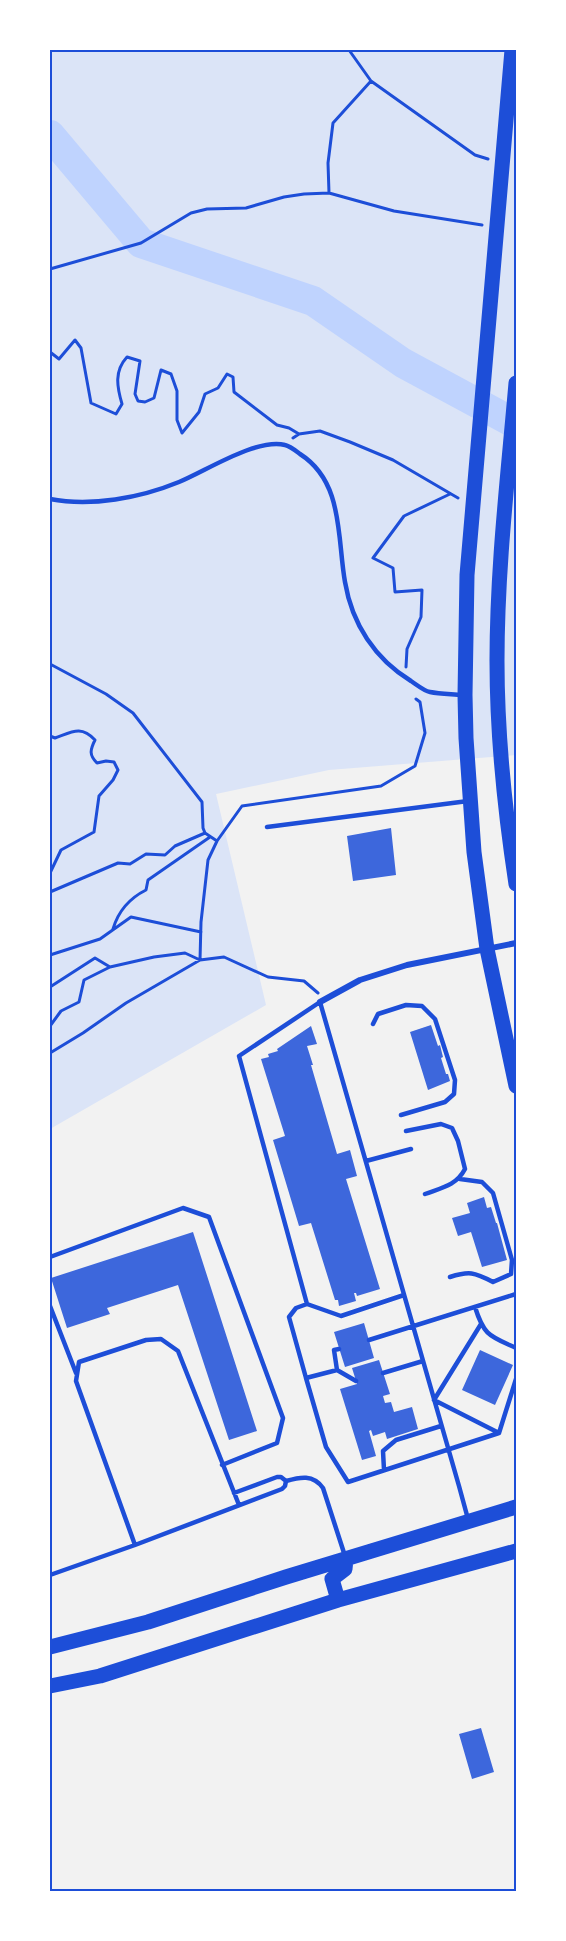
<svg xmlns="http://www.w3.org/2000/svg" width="566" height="1941" viewBox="0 0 566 1941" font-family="Poppins,sans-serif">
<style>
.green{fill:#dbe4f7}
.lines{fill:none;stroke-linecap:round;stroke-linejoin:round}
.river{stroke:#bfd3fe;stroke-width:30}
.building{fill:#3d67dc}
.path{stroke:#1d4ed8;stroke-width:3}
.service{stroke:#1d4ed8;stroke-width:4.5}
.minor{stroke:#1d4ed8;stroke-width:6}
.primary{stroke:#1d4ed8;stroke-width:15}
.neatline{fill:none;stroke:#1d4ed8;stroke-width:2}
</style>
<rect width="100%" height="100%" fill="#f2f2f2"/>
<!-- green -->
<path class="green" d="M 50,50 L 516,50 L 516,755 L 329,770 L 216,794 L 266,1005 L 50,1129 Z"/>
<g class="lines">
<!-- river -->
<path class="river" d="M 50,135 L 141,243 L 313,301 L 403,363 L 516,424"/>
</g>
<!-- building -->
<path class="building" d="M 391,828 L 396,875 L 353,881 L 347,836 Z
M 431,1025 L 438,1046 L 440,1045 L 443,1057 L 441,1058 L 446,1074 L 448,1074 L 450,1081 L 428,1090 L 410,1032 Z
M 311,1026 L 317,1044 L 307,1046 L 313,1065 L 311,1065 L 337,1154 L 350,1150 L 357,1176 L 346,1179 L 380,1289 L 357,1296 L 356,1293 L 354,1293 L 356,1301 L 339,1306 L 338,1300 L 335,1300 L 311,1223 L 299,1226 L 273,1140 L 285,1136 L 261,1059 L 269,1057 L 268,1054 L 278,1051 L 277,1049 Z
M 484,1197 L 487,1208 L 491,1207 L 496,1223 L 497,1223 L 507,1260 L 482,1267 L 471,1232 L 458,1236 L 452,1218 L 470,1213 L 467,1203 Z
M 193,1232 L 257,1431 L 229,1440 L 178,1285 L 107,1308 L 110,1314 L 67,1328 L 51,1278 Z
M 364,1323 L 374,1358 L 345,1367 L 334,1332 Z
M 480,1350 L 513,1365 L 495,1405 L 462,1390 Z
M 379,1360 L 390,1394 L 383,1396 L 385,1403 L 391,1402 L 394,1412 L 412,1407 L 418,1429 L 387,1439 L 385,1432 L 373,1436 L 371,1430 L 369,1431 L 376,1456 L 362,1460 L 340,1389 L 357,1384 L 352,1368 Z
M 481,1728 L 494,1772 L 472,1779 L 459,1734 Z"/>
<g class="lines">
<!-- path -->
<path class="path" d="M 349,50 L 371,81
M 329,193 L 328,163 L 333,123 L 371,81 L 475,155 L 488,159
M 50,269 L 141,243 L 191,213 L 207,209 L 246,208 L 284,197 L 304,194 L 329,193 L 394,211 L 482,225
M 50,352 L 59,359 L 75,340 L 81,348 L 91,403 L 116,414 L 122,404 C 117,387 114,371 127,357 L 140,361 L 135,394 L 138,401 L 145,402 L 154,398 L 161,370 L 171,374 L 177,391 L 177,420 L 182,433 L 199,412 L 205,394 L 218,388 L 227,374 L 233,377 L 234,392 L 277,425 L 289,428 L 299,434
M 293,438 L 299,434 L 320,431 L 350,442 L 393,460 L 458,498
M 50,664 L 106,694 L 133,713 L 202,802 L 203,828 L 205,833 L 217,841 L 208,860 L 201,922 L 200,960 L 185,953 L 154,957 L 110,967 L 95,958 L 50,987
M 406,667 L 407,649 L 421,617 L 422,590 L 395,592 L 393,568 L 373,558 L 404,516 L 450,494
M 50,736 L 55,738 C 72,732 81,725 95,740 C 90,750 89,755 97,763 L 106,761 L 114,762 L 118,770 L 113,780 L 99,796 L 94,832 L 61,850 L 50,873
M 217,841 L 242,806 L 381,786 L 415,766 L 425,733 L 420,702 L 416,699
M 50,892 L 118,863 L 130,864 L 146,854 L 165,855 L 175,846 L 205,833
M 113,929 C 118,912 130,898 146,890 L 148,880 L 210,837
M 50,955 L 100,939 L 131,917 L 201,932
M 50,1026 L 61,1011 L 79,1002 L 84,980 L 110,967
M 50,1053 L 83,1033 L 126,1003 L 200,960 L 224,957 L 268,977 L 304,981 L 318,993"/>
<!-- service -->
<path class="service" d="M 50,499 C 91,507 140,498 179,482 C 206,471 256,438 285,445 C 290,446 296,451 300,454 C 344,482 337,538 345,582 C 352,624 375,659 411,681 C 417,685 424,691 430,692 C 440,694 452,694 462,695
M 267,827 L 468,801
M 373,1024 L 378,1014 L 406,1005 L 422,1006 L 435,1019 L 455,1080 L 454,1094 L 445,1102 L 401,1115
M 406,1131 L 441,1124 L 452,1128 L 458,1141 L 465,1169 C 456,1186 441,1188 425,1194
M 366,1161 L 411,1149
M 50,1257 L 183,1208 L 209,1217 L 283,1418 L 277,1443 L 222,1465
M 450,1277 C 469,1271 474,1272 493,1282 L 511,1274 L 512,1260 L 493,1193 L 482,1182 L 460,1179
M 404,1295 L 341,1316 L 307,1304 L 239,1056 L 320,1002 L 459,1486 L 468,1519
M 307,1304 L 296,1308 L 289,1317 L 306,1378 L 337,1370 L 334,1350 L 339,1349
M 50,1306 L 76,1373
M 475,1307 C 484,1336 490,1336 516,1348
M 481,1324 L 434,1400 L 499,1433
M 369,1340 L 516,1294
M 337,1370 L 356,1381
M 383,1373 L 423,1361
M 306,1378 L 326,1447 L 348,1482 L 499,1433 L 516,1379
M 384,1470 L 383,1451 L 396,1440 L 441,1426
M 234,1493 L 277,1477 L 281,1477 L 286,1481 C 300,1477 313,1474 323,1488 L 345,1556
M 135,1545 L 76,1381 L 79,1362 L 146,1340 L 161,1339 L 178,1351 L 239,1505
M 50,1575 L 135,1545 L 282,1489 L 285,1486 L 286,1481"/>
<!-- minor -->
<path class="minor" d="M 320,1002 L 360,980 L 407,965 L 516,943"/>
<!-- primary -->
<path class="primary" d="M 512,50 L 467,575 L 465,695 L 466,738 L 474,852 L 487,949 L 516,1086
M 516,383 C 508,476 497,568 497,661 C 497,735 505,812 516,884
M 338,1600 L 332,1579 L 345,1569 L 346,1559
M 50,1647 L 148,1622 L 286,1577 L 516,1507
M 50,1686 L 100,1676 L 338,1600 L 516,1551"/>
</g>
<!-- border -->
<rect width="566" height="1941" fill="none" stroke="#ffffff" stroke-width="102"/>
<rect x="51" y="51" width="464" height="1839" class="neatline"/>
</svg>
